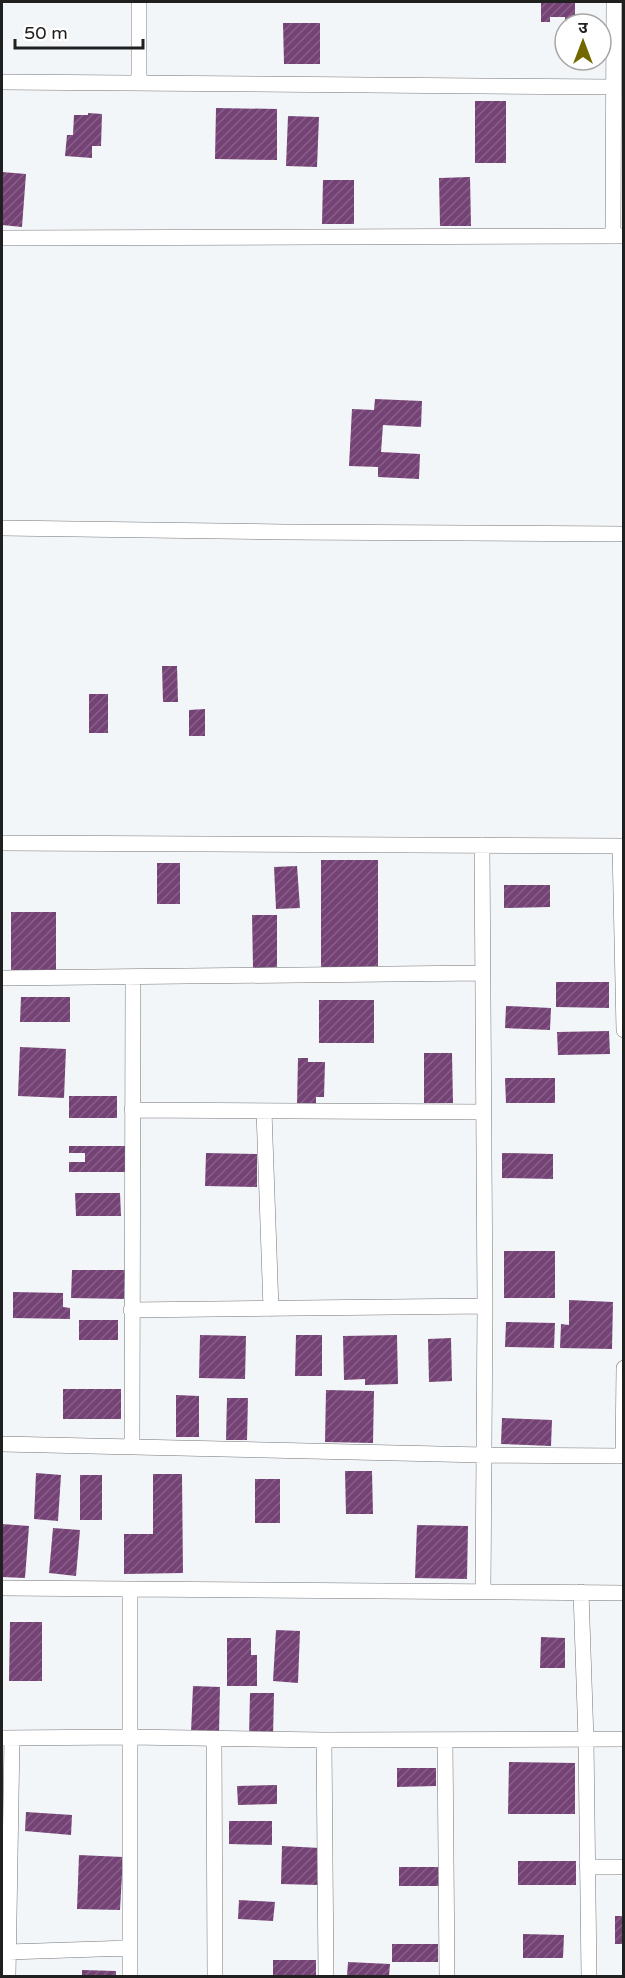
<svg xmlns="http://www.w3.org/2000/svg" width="625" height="1978" viewBox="0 0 625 1978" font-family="'Varela Round','Noto Sans Devanagari',sans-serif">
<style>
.building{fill:url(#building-hatch)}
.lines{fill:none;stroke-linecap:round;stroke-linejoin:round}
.minor-casing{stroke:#757679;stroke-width:16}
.minor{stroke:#fff;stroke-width:15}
</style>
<defs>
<pattern id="building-hatch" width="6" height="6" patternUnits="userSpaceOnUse" patternTransform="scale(1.5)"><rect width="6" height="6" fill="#754276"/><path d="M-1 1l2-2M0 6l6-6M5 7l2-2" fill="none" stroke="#876088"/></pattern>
</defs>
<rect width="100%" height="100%" fill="#f3f6f8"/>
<!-- building -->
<path class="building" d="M 541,2 L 575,2 L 575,22 L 565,22 L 565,17 L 550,17 L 550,22 L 541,22 Z
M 283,23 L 320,23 L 320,64 L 284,64 Z
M 475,101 L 506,101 L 506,163 L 475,163 Z
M 216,108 L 277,109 L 277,160 L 215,159 Z
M 88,113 L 102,114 L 101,146 L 92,146 L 92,158 L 65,156 L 67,135 L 73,135 L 74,115 L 88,115 Z
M 288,116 L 319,117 L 317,167 L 286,166 Z
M 2,172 L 26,174 L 22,227 L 2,225 Z
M 470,177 L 471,226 L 440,226 L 439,178 Z
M 323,180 L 354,180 L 354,224 L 322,224 Z
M 375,399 L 422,401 L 421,427 L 383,425 L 381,452 L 420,454 L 419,479 L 378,477 L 378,467 L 349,466 L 352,409 L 374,410 Z
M 162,666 L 177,666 L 178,702 L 163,702 Z
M 89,694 L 108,694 L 108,733 L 89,733 Z
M 205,709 L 205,736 L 189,736 L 189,710 Z
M 321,860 L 378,860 L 378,971 L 321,971 Z
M 157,863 L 180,863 L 180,904 L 157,904 Z
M 297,866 L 300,908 L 276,909 L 274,867 Z
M 504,885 L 550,885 L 550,907 L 504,908 Z
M 11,912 L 56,912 L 56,970 L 11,970 Z
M 252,915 L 277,915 L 277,967 L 253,968 Z
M 556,982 L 609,982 L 609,1008 L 556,1007 Z
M 21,997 L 70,997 L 70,1022 L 20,1022 Z
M 319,1000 L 374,1000 L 374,1043 L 319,1043 Z
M 506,1006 L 551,1008 L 550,1030 L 505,1028 Z
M 609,1031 L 610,1054 L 558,1055 L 557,1032 Z
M 20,1047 L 66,1049 L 64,1098 L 18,1096 Z
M 424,1053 L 452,1053 L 453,1103 L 424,1103 Z
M 298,1058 L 308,1058 L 308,1062 L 325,1062 L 324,1097 L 316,1097 L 316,1106 L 297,1105 Z
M 505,1078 L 555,1078 L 555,1103 L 506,1103 Z
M 69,1096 L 117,1096 L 117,1118 L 69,1118 Z
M 69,1146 L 127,1146 L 127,1172 L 69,1172 L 69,1162 L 85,1162 L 85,1153 L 69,1153 Z
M 206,1153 L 257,1154 L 257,1187 L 205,1186 Z
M 502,1153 L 553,1154 L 553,1179 L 502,1178 Z
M 75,1193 L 120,1193 L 121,1216 L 76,1216 Z
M 504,1251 L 555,1251 L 555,1298 L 504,1298 Z
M 72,1270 L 125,1270 L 124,1299 L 71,1298 Z
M 13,1292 L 63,1293 L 63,1307 L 70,1308 L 70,1319 L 13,1318 Z
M 569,1300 L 613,1302 L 612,1349 L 560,1348 L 561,1324 L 569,1325 Z
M 79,1320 L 118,1320 L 118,1340 L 79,1340 Z
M 506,1322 L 555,1323 L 554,1348 L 505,1347 Z
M 200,1335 L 246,1336 L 245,1379 L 199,1378 Z
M 296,1335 L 322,1335 L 322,1376 L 295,1376 Z
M 397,1335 L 398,1384 L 365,1385 L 365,1379 L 344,1380 L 343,1336 Z
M 451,1338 L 452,1381 L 429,1382 L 428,1339 Z
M 63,1389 L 121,1389 L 121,1419 L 63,1419 Z
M 326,1390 L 374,1391 L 373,1443 L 325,1442 Z
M 176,1395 L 199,1396 L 199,1437 L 176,1437 Z
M 227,1398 L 248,1398 L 247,1440 L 226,1440 Z
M 502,1418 L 552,1420 L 551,1446 L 501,1444 Z
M 345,1471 L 372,1471 L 373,1514 L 346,1514 Z
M 36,1473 L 61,1475 L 58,1521 L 34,1519 Z
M 153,1474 L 182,1474 L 183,1573 L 124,1574 L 124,1534 L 153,1534 Z
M 80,1475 L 102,1475 L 102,1520 L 80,1520 Z
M 255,1479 L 280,1479 L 280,1523 L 255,1523 Z
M 2,1524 L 29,1526 L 25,1578 L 2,1577 Z
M 417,1525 L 468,1526 L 467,1579 L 415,1578 Z
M 53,1528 L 80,1530 L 76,1576 L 49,1573 Z
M 10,1622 L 42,1622 L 42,1681 L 9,1681 Z
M 276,1630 L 300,1631 L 298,1683 L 273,1681 Z
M 541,1637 L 565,1638 L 565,1668 L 540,1668 Z
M 227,1638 L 251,1638 L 251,1655 L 257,1655 L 257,1686 L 227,1686 Z
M 193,1686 L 220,1687 L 219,1734 L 191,1732 Z
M 250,1693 L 274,1693 L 273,1737 L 249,1736 Z
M 509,1762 L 575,1763 L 575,1814 L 508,1814 Z
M 397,1768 L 436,1768 L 436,1786 L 397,1787 Z
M 277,1785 L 277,1804 L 238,1805 L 237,1786 Z
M 26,1812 L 72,1815 L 71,1835 L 25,1831 Z
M 229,1821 L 272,1821 L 272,1845 L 229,1844 Z
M 282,1846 L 320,1848 L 319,1885 L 281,1884 Z
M 79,1855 L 123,1857 L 120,1910 L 77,1909 Z
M 518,1861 L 576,1861 L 576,1885 L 518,1885 Z
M 399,1867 L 442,1867 L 442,1886 L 399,1886 Z
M 239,1900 L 275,1902 L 273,1921 L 238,1919 Z
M 615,1916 L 624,1916 L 624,1944 L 615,1944 Z
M 523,1934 L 564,1935 L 563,1958 L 523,1958 Z
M 392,1944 L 438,1944 L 438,1962 L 392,1962 Z
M 273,1960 L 316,1960 L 316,1976 L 273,1976 Z
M 348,1962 L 390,1964 L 389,1976 L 347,1976 Z
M 82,1970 L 116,1971 L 116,1976 L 82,1976 Z"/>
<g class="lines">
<defs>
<path id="minor" d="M 139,2 L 139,82
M 2,82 L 614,87
M 613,236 L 614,2
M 2,238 L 624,236
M 2,528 L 284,532 L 624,534
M 2,843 L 624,846
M 482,845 L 485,1306 L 483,1592
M 620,846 L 624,1030
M 2,978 L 483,973
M 132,1110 L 484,1112
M 264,1111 L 271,1309
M 131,1310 L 485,1306
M 2,1444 L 484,1455 L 624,1456
M 132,1447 L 133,978
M 623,1456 L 624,1368
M 2,1588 L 624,1593
M 581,1592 L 586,1740 L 589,1976
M 2,1738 L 130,1737 L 324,1740 L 624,1739
M 214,1740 L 215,1976
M 324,1740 L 326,1976
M 445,1740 L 447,1976
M 587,1867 L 624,1867
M 8,1952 L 130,1948
M 8,1976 L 12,1738
M 130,1976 L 130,1590"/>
</defs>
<!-- minor casing -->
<use href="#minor" class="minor-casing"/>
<!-- minor -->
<use href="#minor" class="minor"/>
</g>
<!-- border -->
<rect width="625" height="1978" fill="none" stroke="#202021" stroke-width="6"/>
<!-- north arrow -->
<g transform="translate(583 42)"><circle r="28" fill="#ffffff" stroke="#a6a6a6" stroke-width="1.5"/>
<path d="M0-4.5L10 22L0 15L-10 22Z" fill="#726800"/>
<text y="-9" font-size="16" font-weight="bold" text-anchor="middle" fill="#202021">उ</text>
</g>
<!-- scale -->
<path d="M15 39v9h128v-9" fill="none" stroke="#202021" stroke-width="3"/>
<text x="24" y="39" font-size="18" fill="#202021" stroke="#ffffff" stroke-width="4.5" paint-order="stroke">50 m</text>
</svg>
